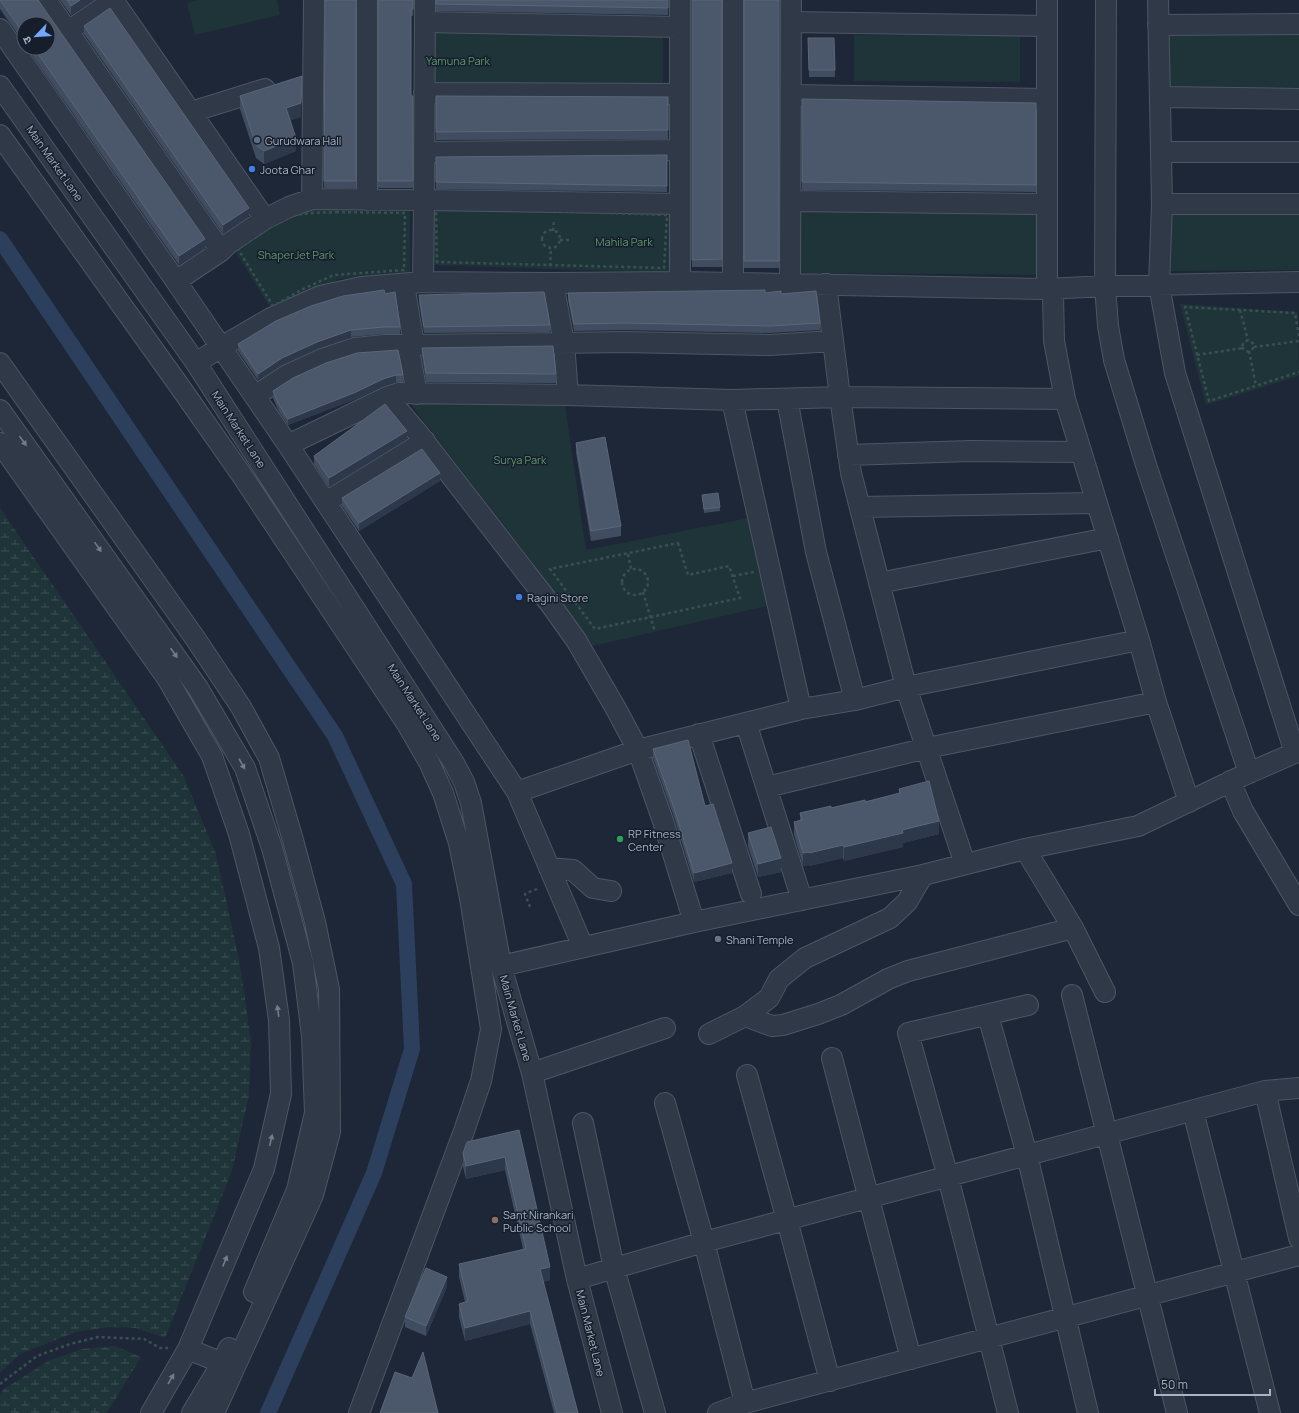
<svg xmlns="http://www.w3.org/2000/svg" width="1299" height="1413" viewBox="0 0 1299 1413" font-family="Manrope,'Noto Sans Devanagari',sans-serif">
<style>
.green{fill:#1f3438}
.wetland{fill:url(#wetland-marsh)}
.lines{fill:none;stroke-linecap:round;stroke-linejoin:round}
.canal{stroke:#2c405e;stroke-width:16}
.minor-casing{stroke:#4d5665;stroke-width:22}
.path{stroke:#395052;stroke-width:2.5;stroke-dasharray:3 3;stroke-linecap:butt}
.minor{stroke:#303947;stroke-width:20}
.wall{fill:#404d60}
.shaded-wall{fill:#2d394b}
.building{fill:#4b586b;stroke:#5a6679}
.oneway{fill:#737c8c}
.service-dot{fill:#5c6f8a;stroke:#161e2b;stroke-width:1.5}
.shop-dot{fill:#3f7fe0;stroke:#161e2b;stroke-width:1.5}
.leisure-dot{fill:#2e9e5b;stroke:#161e2b;stroke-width:1.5}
.worship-dot{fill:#6b7280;stroke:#161e2b;stroke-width:1.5}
.education-dot{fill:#8d6e63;stroke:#161e2b;stroke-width:1.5}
.labels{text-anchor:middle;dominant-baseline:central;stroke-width:3;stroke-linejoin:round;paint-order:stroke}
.park-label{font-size:11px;fill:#60976e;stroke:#161e2b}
.poi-label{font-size:11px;fill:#a9b3c5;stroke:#161e2b;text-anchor:start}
.street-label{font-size:11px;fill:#a9b3c5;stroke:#161e2b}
</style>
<defs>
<pattern id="wetland-marsh" width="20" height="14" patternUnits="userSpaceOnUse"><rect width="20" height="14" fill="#1f3438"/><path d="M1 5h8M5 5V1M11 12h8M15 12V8" fill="none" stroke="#3d4f53"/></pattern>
</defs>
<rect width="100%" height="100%" fill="#1d2737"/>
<!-- green -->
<path class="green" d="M 199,0 L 277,0 L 280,15 L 195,35 L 187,3 Z
M 432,32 L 663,36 L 663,88 L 430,87 Z
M 854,35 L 1020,36 L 1020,82 L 854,81 Z
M 1299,35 L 1299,94 L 1166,91 L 1165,36 Z
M 431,205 L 671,211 L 670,273 L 432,265 Z
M 312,209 L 410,209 L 410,275 L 340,279 L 305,294 L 273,312 L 233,248 L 269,223 Z
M 801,209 L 1037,211 L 1036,275 L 801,273 Z
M 1169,209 L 1299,210 L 1299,270 L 1170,271 Z
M 1180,304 L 1298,312 L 1299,376 L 1206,405 Z
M 410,403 L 565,405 L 586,550 L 754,517 L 772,605 L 588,647 L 531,561 Z"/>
<!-- wetland -->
<path class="wetland" d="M 0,508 L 183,775 L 216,854 L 240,964 L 251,1041 L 249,1095 L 232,1171 L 165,1338 L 136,1328 L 109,1327 L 76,1332 L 20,1354 L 0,1373 Z
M 115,1346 L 141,1357 L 107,1413 L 0,1413 L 0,1394 L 4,1389 L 50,1360 L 82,1349 Z"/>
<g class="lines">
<!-- canal -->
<path class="canal" d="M 0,239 L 335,736 L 404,884 L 412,1049 L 374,1173 L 268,1413"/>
<defs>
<path id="minor" d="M 46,0 L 221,251
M 113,0 L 265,219
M 367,0 L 367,200
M 733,0 L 733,282
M 1047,0 L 1047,289 L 1053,294 L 1054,341 L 1065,399 L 1139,640 L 1156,702 L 1189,802
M 1106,0 L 1105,286 L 1108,326 L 1114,360 L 1147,468 L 1249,773
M 1158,0 L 1162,204 L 1159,285 L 1175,373 L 1295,753
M 425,22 L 680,27
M 791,22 L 1047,26
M 1158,25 L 1299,24
M 0,29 L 171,274 L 288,445 L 517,792 L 583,947
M 68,31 L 114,0
M 0,86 L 196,363 L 454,763 L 464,782 L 471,803 L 501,966 L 532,1073 L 577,1279 L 612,1413
M 424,93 L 680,94
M 791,95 L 1047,99
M 1160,97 L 1299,99
M 191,112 L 265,89
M 0,135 L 178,384 L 241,474 L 407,724 L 429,762 L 443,793 L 459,843 L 470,898 L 491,1029 L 481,1081 L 464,1131 L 359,1413
M 424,152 L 680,150
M 1161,152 L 1299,152
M 312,199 L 314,0
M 791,201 L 1046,204
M 1162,204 L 1299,204
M 176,281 L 221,251 L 228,244 L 265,219 L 289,207 L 312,199 L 424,200 L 425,0
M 423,282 L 424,200 L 680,204
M 680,282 L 680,0
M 553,283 L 564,343 L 568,395
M 404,284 L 414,345 L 408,345 L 417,394
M 790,284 L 791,0
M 826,284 L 840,397 L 851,473 L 906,687 L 1139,640
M 414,345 L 624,342 L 770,345 L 833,341
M 0,363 L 195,638 L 241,707 L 269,758 L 293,840 L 315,922 L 329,989 L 330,1132 L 313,1195 L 214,1413
M 196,363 L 221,347 L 271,318 L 320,296 L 362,287 L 423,282 L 553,283 L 680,282 L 1047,289 L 1105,286 L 1299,282
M 255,396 L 287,375 L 322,359 L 355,348 L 385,345 L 408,345
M 387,397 L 418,433 L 551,605 L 576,640 L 615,707 L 638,750 L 663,821 L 694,922
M 787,399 L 816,552 L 855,700
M 732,400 L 801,709
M 0,410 L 198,688 L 245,768 L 272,848 L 303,963 L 312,1036 L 315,1113 L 297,1190 L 254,1292
M 0,443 L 167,678 L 212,756 L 239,834 L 269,948 L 279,1020 L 281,1094 L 264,1169 L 188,1349 L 151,1413
M 288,445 L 387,397 L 399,393 L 568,395 L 732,400 L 840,397 L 1065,399
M 848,455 L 970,451 L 1081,452
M 326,502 L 425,441
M 860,507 L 1097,503
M 879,583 L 1108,538
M 746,723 L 802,900
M 699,734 L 751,894
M 1230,781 L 1243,811 L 1299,905
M 767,787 L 927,748 L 1156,702
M 517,792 L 638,750 L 801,709 L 855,700 L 906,687 L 965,864
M 1025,849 L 1073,928 L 1105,992
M 549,868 L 573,870 L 593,888 L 611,891
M 501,966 L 694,922 L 923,875 L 1025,849 L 1138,826 L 1242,776 L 1299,751
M 1072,995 L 1177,1413
M 988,1015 L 1027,1155 L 1088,1413
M 745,1016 L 769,998 L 779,979 L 805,958 L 890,918 L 907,902 L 923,875
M 709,1034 L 745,1016 L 772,1026 L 783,1025 L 818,1014 L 841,1005 L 888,979 L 908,971 L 1073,928
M 832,1058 L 911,1359
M 532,1073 L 665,1028
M 747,1075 L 787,1220 L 830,1381
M 1265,1091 L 1299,1238
M 665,1103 L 704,1242 L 745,1403
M 1193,1111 L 1270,1413
M 583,1123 L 614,1268 L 655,1413
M 577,1279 L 704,1242 L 1265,1091 L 1299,1088
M 188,1349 L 222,1363
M 192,1413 L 222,1363 L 229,1348
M 718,1413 L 745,1403 L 1299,1255
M 1008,1413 L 948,1177 L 908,1033 L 1028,1005"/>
</defs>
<!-- minor casing -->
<use href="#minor" class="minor-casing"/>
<!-- path -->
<path class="path" d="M 436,207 L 667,215 L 664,268 L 437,262 Z
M 336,212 L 405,213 L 404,270 L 334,275 L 305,288 L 273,306 L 238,249 C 256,237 273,223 293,216 C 307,212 323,213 336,212 Z
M542 239a9 9 0 1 1 18 0a9 9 0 1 1-18 0Z
M 553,231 L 554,219
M 560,240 L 571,240
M 550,266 L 551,248
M 1240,310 L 1248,340
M 1299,336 L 1295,313 L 1185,307 L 1209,401 L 1299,372
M1242.5 346a5.5 5.5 0 1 1 11 0a5.5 5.5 0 1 1-11 0Z
M 1254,347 L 1299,341
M 1249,351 L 1256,386
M 1197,355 L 1243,348
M 678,543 L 688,575 L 729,566 L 740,598 L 595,629 L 550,569 Z
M 628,554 L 631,569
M622 582a13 13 0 1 1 26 0a13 13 0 1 1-26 0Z
M 733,576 L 754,572
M 643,592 L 655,632
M 530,907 L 525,894 L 539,888
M 0,1384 L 37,1356 L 70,1344 L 98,1337 L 144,1339 L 160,1348 L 168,1348"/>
<!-- minor -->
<use href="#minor" class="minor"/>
</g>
<!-- wall -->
<path class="wall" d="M 0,0 L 38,0 L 205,239 L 205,248 L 179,265 L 27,48 L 48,48 L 48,24 L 24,24 L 24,43 L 0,9 Z
M 60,0 L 93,0 L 71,15 Z
M 325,0 L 356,0 L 356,188 L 324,188 Z
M 378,0 L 414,0 L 413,16 L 411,16 L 411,96 L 413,96 L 413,188 L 378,188 Z
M 436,0 L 668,0 L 668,15 L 436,11 Z
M 692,0 L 722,0 L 722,267 L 692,267 Z
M 744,0 L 779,0 L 779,268 L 744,268 Z
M 84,26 L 249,216 L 223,234 L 84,34 Z
M 808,38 L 834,38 L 835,77 L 809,77 Z
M 240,96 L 301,117 L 290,120 L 296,151 L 264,164 L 256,158 L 240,109 Z
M 436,96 L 668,97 L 668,139 L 436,140 Z
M 802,99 L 1036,103 L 1036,192 L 802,190 Z
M 667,155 L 667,192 L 436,189 L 436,157 Z
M 568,293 L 765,293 L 781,294 L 820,323 L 820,330 L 770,333 L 624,330 L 574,331 L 568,300 Z
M 385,294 L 400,327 L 400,334 L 384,334 L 351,337 L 317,349 L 282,365 L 258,380 L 238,351 L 238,344 Z
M 419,295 L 550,325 L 550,332 L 424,333 L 419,302 Z
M 422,348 L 556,374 L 556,383 L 426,382 L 422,356 Z
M 326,363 L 403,375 L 403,382 L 396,382 L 383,386 L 356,399 L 288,425 L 278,410 L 273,398 L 273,391 Z
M 407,439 L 329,487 L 314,464 L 314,456 Z
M 576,443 L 621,526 L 621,536 L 591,541 L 576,453 Z
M 440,481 L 359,531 L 342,506 L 342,498 Z
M 702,495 L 720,507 L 720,511 L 704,513 Z
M 653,749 L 705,806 L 732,873 L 694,882 L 674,817 L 653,758 Z
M 899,789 L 939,834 L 903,843 L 903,847 L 844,861 L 843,858 L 809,866 L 809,865 L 803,866 L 794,835 L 794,822 L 800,820 L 800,813 L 865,802 L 899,793 Z
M 748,833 L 781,872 L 758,877 L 748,846 Z
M 519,1130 L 550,1280 L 543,1282 L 578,1413 L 554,1413 L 530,1324 L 465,1341 L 459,1317 L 459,1304 L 465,1302 L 459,1277 L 459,1264 L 523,1249 L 505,1170 L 466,1179 L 463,1167 L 463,1153 Z
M 447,1287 L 426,1336 L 405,1327 L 405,1317 Z"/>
<!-- shaded-wall -->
<path class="shaded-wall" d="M 80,0 L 93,0 L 71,15 L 71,6 Z
M 302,76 L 301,117 L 286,122 L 286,108 Z
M 296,138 L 296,151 L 264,164 L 264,151 Z
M 249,208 L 249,216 L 223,234 L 223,225 Z
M 205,239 L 205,248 L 179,265 L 179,256 Z
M 351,330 L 351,337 L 317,349 L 282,365 L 258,380 L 258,374 L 282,358 L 317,342 Z
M 396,375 L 396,382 L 383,386 L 356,399 L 288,425 L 288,419 L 383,379 Z
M 407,431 L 407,439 L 329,487 L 329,478 Z
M 440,473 L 440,481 L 359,531 L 359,523 Z
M 939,821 L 939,834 L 903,843 L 903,847 L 844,861 L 844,847 L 902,830 Z
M 843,845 L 843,858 L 809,866 L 809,853 Z
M 809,852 L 809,865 L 803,866 L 803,853 Z
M 781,858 L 781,872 L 758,877 L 758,864 Z
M 732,863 L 732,873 L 694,882 L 694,873 Z
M 505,1157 L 505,1170 L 466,1179 L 466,1166 Z
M 550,1267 L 550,1280 L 540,1282 L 540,1269 Z
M 447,1277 L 447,1287 L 426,1336 L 426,1326 Z
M 530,1311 L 530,1324 L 465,1341 L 465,1328 Z"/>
<!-- building -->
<path class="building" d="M 0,0 L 38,0 L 205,239 L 179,256 L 34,48 L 48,48 L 48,24 L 24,24 L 24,34 Z
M 67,0 L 80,0 L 71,6 Z
M 325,0 L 356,0 L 356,181 L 324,181 Z
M 378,0 L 413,0 L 413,9 L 411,9 L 411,96 L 413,96 L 413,181 L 378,181 Z
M 436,0 L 668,0 L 668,8 L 436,4 Z
M 692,0 L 722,0 L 722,259 L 692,260 Z
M 744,0 L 779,0 L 779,261 L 744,261 Z
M 110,8 L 249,208 L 223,225 L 84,26 Z
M 808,38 L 834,38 L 835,70 L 809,70 Z
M 302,76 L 301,103 L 286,108 L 296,138 L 264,151 L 256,145 L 240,96 Z
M 436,96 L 668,97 L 668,130 L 436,132 Z
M 802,99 L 1036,103 L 1036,185 L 802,182 Z
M 667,155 L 667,186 L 436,182 L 436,157 Z
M 384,290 L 385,294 L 395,292 L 400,327 L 384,327 L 351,330 L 317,342 L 282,358 L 258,374 L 238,344 L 276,321 L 311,306 L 343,296 Z
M 765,290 L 765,293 L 781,291 L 781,294 L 816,291 L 820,323 L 770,326 L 624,323 L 574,324 L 568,293 Z
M 544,292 L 550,325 L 424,327 L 419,295 Z
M 553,346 L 556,374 L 426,373 L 422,348 Z
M 398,350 L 403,375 L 396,375 L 383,379 L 356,392 L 288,419 L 278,403 L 273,391 L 293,378 L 326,363 L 357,353 Z
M 385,404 L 407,431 L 329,478 L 314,456 Z
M 605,437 L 621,526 L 591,531 L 576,443 Z
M 422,449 L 440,473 L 359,523 L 342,498 Z
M 718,493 L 720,507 L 704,509 L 702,495 Z
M 688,740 L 705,806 L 713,804 L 732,863 L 694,873 L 674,808 L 653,749 Z
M 929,781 L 939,821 L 902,830 L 903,833 L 844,847 L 843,845 L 809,853 L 809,852 L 803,853 L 794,822 L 802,820 L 800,813 L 831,806 L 831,808 L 865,800 L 865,802 L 900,793 L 899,789 Z
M 771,827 L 781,858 L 758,864 L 748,833 Z
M 519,1130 L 550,1267 L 540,1269 L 578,1413 L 557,1413 L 530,1311 L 465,1328 L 459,1304 L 468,1301 L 459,1264 L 526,1249 L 505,1157 L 466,1166 L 463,1153 L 467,1142 Z
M 426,1268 L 447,1277 L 426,1326 L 405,1317 Z
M 423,1352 L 438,1413 L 380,1413 L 395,1372 L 412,1378 Z"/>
<!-- one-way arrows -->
<defs><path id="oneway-solid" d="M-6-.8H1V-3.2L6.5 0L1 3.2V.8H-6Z"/></defs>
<g class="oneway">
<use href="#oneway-solid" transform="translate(23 441) rotate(54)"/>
<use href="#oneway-solid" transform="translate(98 547) rotate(55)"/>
<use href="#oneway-solid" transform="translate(174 653) rotate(55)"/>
<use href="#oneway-solid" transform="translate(242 764) rotate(61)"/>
<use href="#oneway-solid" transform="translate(278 1011) rotate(-98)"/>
<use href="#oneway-solid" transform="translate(271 1140) rotate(-77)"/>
<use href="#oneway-solid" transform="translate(225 1261) rotate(-67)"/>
<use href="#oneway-solid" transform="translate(171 1379) rotate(-60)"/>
</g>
<!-- markers -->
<circle class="service-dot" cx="257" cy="140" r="4"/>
<g class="shop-dot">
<circle cx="252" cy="169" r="4"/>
<circle cx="519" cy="597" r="4"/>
</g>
<circle class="leisure-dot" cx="620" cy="839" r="4"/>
<circle class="worship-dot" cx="718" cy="939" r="4"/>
<circle class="education-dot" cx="495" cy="1220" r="4"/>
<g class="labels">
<!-- park labels -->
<g class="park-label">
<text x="458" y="60">Yamuna Park</text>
<text x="624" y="241">Mahila Park</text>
<text x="296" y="254">ShaperJet Park</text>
<text x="520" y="459">Surya Park</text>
</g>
<!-- poi labels -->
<g class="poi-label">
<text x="265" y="140">Gurudwara Hall</text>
<text x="260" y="169">Joota Ghar</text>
<text x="527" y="597">Ragini Store</text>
<text x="628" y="833">RP Fitness<tspan x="628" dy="13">Center</tspan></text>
<text x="726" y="939">Shani Temple</text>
<text x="503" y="1214">Sant Nirankari<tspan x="503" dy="13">Public School</tspan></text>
</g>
<!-- street labels -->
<g class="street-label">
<text transform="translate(55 163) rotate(55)">Main Market Lane</text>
<text transform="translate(239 429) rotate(57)">Main Market Lane</text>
<text transform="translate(415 702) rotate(57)">Main Market Lane</text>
<text transform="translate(516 1018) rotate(74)">Main Market Lane</text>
<text transform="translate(591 1333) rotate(76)">Main Market Lane</text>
</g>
</g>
<!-- north arrow -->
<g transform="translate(36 36) rotate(245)"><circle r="19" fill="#161e2b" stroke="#515a69"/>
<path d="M0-3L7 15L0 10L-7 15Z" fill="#74a6ff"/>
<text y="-6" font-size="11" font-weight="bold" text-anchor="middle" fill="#a9b3c5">उ</text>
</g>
<!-- scale -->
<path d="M1155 1389v6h115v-6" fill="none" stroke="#a9b3c5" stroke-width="2"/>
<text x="1161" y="1389" font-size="12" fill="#a9b3c5" stroke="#161e2b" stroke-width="3" paint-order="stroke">50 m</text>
</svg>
